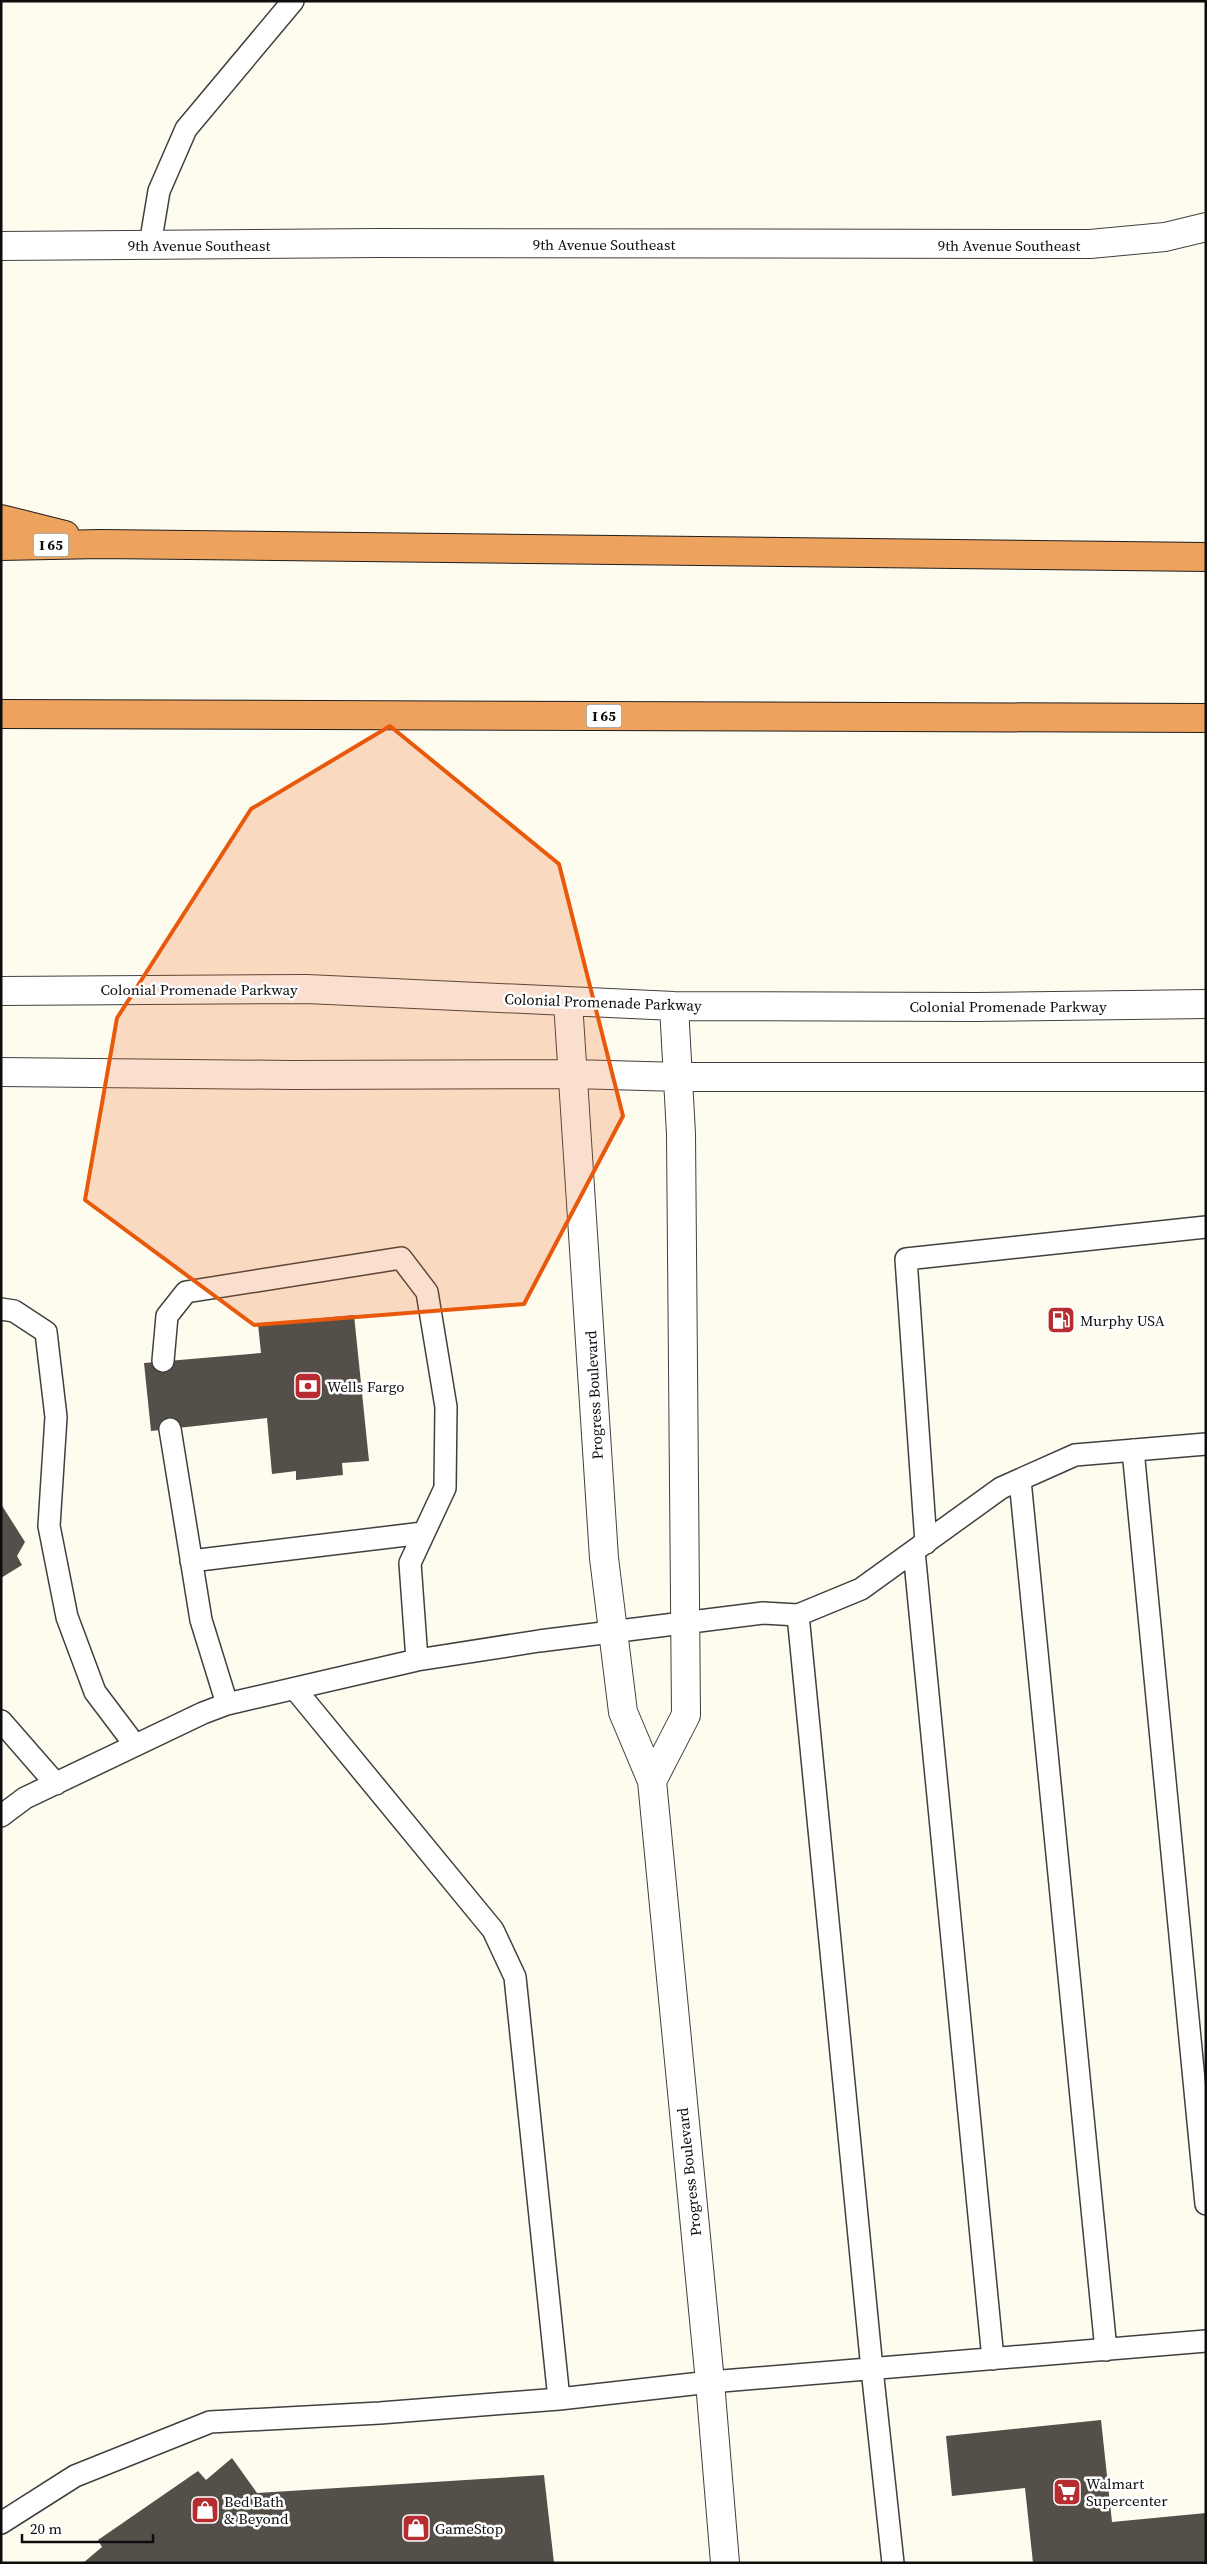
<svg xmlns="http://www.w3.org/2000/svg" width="1207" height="2564" viewBox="0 0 1207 2564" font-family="'Source Serif 4',serif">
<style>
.building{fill:#554f4a}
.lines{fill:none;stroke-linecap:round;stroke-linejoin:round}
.lane-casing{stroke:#404040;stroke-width:24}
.street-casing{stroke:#404040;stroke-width:30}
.highway-casing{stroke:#1e1e1e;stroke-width:30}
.lane{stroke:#fff;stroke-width:21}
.street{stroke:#fff;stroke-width:28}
.highway{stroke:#eda25e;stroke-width:28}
.marked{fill:#e8590c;fill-opacity:0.2;stroke:#e8590c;stroke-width:4;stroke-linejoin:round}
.labels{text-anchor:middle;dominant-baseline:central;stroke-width:5;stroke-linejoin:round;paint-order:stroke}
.shield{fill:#fff;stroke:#565656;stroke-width:1}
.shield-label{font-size:14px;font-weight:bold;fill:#0d0d0d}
.street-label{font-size:15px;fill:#0d0d0d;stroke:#fff}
.poi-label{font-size:15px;fill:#0d0d0d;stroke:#fff;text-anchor:start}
</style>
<rect width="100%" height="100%" fill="#fefbef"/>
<!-- building -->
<path class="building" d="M 354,1315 L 369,1461 L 342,1463 L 343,1475 L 296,1480 L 296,1471 L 272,1474 L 267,1418 L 151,1431 L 144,1363 L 261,1353 L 258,1324 Z
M 1,1504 L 25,1542 L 17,1556 L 22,1565 L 1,1578 Z
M 1101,2420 L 1112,2522 L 1206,2513 L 1206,2563 L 1033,2563 L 1025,2488 L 952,2496 L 946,2436 Z
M 232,2458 L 257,2493 L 544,2475 L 554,2563 L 83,2563 L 102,2547 L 98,2540 L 198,2471 L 206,2480 Z"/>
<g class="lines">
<defs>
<path id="lane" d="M 150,245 L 159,191 L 186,129 L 293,1
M 1,1309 L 14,1311 L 46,1332 L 56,1417 L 49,1526 L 67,1617 L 95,1692 L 135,1745
M 163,1361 L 167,1316 L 186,1292 L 401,1258 L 427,1292 L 446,1407 L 445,1488 L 410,1563 L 417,1660
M 170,1429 L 201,1620 L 227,1704
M 1133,1450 L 1206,2204
M 1020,1480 L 1106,2350
M 926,1543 L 906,1259 L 1206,1227
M 914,1551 L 993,2359
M 191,1561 L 423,1533
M 798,1615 L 872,2369 L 893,2563
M 295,1689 L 493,1930 L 515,1977 L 559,2399
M 1,1721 L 56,1784
M 1,1816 L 25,1798 L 203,1713 L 227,1704 L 417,1660 L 539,1641 L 763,1613 L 798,1615 L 861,1589 L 1001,1488 L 1075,1455 L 1206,1444
M 1,2523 L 75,2476 L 210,2422 L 380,2413 L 559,2399 L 710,2382 L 1206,2341"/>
<path id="street" d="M 1,246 L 377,243 L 1090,244 L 1165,237 L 1206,227
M 1,991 L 307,989 L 674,1006 L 976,1007 L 1206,1004
M 568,1002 L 604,1558 L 623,1712 L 652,1781 L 710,2382 L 725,2563
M 1,1072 L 291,1075 L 573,1074 L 680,1077 L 1206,1077
M 652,1781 L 686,1715 L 681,1134 L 674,1006"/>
<path id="highway" d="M 1,519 L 65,535
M 1,546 L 101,544 L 1206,557
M 1,714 L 1206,718"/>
</defs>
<!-- lane casing -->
<use href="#lane" class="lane-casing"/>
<!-- street casing -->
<use href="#street" class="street-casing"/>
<!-- highway casing -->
<use href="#highway" class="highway-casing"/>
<!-- lane -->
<use href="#lane" class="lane"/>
<!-- street -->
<use href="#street" class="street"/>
<!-- highway -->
<use href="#highway" class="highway"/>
</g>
<!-- marked area -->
<path class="marked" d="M 390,726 L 559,864 L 623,1116 L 524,1304 L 254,1325 L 85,1200 L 117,1018 L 251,809 Z"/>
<!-- icons -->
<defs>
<symbol id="fuel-square" viewBox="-11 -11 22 22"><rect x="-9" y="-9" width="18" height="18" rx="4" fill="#b62c30" stroke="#fff"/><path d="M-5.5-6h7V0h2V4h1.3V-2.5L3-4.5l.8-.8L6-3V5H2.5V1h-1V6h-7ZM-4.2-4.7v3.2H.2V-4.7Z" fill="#fff"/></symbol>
<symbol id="bank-square" viewBox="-11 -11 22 22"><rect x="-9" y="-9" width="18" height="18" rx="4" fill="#b62c30" stroke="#fff"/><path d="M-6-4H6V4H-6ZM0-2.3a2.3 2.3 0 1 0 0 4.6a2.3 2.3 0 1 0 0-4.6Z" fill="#fff"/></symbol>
<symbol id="supermarket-square" viewBox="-11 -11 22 22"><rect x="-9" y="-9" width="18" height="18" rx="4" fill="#b62c30" stroke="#fff"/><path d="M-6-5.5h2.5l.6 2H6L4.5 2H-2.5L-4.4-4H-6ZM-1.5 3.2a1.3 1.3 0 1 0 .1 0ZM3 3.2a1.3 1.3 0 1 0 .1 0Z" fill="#fff"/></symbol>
<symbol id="shop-square" viewBox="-11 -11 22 22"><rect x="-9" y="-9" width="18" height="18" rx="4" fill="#b62c30" stroke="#fff"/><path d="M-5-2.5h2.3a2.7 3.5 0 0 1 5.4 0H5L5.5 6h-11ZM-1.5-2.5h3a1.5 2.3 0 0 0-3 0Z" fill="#fff"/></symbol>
</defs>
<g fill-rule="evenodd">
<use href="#fuel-square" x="1045" y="1304" width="32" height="32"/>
<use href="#bank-square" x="292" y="1370" width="32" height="32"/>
<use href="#supermarket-square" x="1051" y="2476" width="32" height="32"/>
<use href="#shop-square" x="189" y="2494" width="32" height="32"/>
<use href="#shop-square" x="400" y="2512" width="32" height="32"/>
</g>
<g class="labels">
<!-- shield labels -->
<g class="shield">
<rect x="33.5" y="533.5" width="35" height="23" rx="4"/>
<rect x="586.5" y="704.5" width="35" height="23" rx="4"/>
</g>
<g class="shield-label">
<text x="51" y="545">I 65</text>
<text x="604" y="716">I 65</text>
</g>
<!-- street labels -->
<g class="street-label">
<text x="604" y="244">9th Avenue Southeast</text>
<text x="199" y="245">9th Avenue Southeast</text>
<text x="1009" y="245">9th Avenue Southeast</text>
<text x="199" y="989">Colonial Promenade Parkway</text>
<text transform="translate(603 1002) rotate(2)">Colonial Promenade Parkway</text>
<text x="1008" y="1006">Colonial Promenade Parkway</text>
<text transform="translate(594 1395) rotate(-93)">Progress Boulevard</text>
<text transform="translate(689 2172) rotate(-96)">Progress Boulevard</text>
</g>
<!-- poi labels -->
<g class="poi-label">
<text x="1080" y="1320">Murphy USA</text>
<text x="327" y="1386">Wells Fargo</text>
<text x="1086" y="2483">Walmart<tspan x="1086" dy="17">Supercenter</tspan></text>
<text x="224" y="2501">Bed Bath<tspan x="224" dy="17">&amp; Beyond</tspan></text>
<text x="435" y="2528">GameStop</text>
</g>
</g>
<!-- border -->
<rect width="1207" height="2564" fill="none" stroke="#0d0d0d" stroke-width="5"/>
<!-- scale -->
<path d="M22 2534v8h131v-8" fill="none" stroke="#0d0d0d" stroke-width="2.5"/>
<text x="30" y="2534" font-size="15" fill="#0d0d0d" stroke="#ffffff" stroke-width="4" paint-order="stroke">20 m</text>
</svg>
